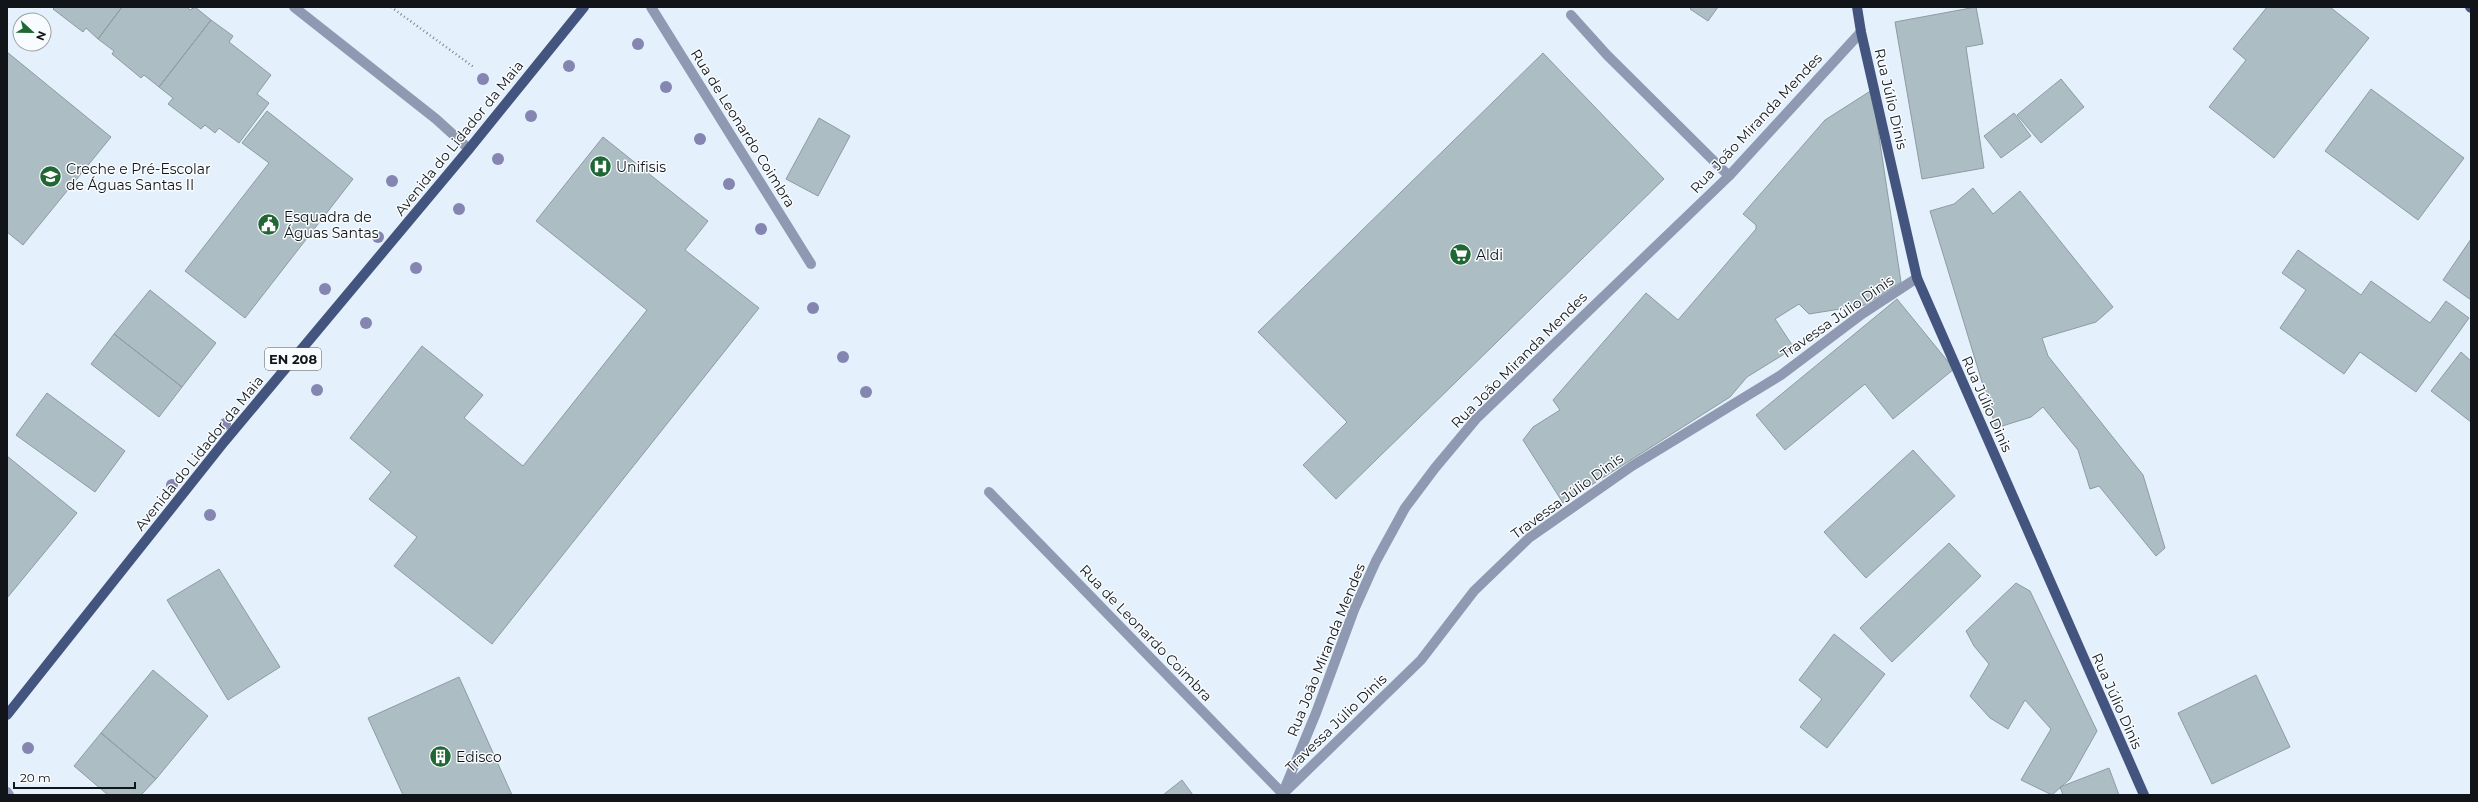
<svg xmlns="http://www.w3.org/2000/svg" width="2478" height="802" viewBox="0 0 2478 802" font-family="Montserrat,sans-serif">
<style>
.building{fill:#adbdc4;stroke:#8d9ca3}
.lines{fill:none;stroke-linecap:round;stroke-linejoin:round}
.path{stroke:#7e878f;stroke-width:2.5;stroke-dasharray:1 3;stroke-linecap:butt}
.minor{stroke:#8f9ab2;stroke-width:10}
.major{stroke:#43557e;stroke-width:10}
.tree{fill:#8485b0}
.labels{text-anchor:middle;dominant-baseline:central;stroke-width:3;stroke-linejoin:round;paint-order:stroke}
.shield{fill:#f9fcfe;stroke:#575a5e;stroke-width:1}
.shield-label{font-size:13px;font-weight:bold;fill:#111519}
.street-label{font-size:14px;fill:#111519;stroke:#f9fcfe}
.poi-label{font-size:14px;fill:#111519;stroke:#f9fcfe;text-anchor:start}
</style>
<rect width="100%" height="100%" fill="#e4f0fc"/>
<!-- building -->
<path class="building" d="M 55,7 L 122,7 L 98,39 L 86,28 L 83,32 L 53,9 Z
M 122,7 L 187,7 L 190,10 L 195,7 L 211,20 L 159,87 L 144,75 L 141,78 L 112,54 L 114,51 L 98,39 Z
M 1692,7 L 1718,7 L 1708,21 L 1690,9 Z
M 1976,7 L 1983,44 L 1966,47 L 1984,168 L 1922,179 L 1895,22 Z
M 2267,7 L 2330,7 L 2369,38 L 2274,158 L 2209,107 L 2246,60 L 2233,49 Z
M 211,20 L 233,36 L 229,42 L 271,75 L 257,94 L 269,103 L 239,143 L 219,128 L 215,133 L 205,125 L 201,129 L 168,104 L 173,98 L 159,87 Z
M 7,52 L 111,137 L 23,245 L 7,232 Z
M 1543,53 L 1664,179 L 1336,499 L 1303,465 L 1347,422 L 1258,332 Z
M 2061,79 L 2084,107 L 2041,143 L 2017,115 Z
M 2371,89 L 2464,158 L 2418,220 L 2325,151 Z
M 1872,90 L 1901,282 L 1865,305 L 1809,314 L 1799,304 L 1775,319 L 1794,348 L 1747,377 L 1730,397 L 1563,503 L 1523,440 L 1533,427 L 1560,410 L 1553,400 L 1646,293 L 1678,320 L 1756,229 L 1756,225 L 1743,214 L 1825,120 Z
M 267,111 L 353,179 L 245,318 L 185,271 L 269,163 L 242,143 Z
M 2014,113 L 2031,136 L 2001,158 L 1984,136 Z
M 819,118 L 850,136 L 818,196 L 786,179 Z
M 603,137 L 708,221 L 685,250 L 759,308 L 492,644 L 394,566 L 417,537 L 369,499 L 391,472 L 350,438 L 422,346 L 483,395 L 464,418 L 523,466 L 647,310 L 536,221 Z
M 1973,188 L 1993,214 L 2020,191 L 2113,307 L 2096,322 L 2042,338 L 2048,356 L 2143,475 L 2165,548 L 2156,556 L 2099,486 L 2090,489 L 2078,450 L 2043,407 L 2031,417 L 1996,428 L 1930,211 L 1954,204 Z
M 2471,239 L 2471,300 L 2443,280 Z
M 2298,250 L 2361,295 L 2371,281 L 2430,323 L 2446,301 L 2469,318 L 2416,392 L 2360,352 L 2344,374 L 2280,328 L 2306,290 L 2282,273 Z
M 150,290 L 216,343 L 182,387 L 114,334 Z
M 1897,299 L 1954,369 L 1893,419 L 1865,384 L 1785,450 L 1756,415 Z
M 114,334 L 182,387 L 159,417 L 91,364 Z
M 2461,352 L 2471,361 L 2471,422 L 2431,391 Z
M 47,393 L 125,451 L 95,492 L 16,435 Z
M 1913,450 L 1955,496 L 1866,578 L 1824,532 Z
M 7,456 L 77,513 L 7,598 Z
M 1949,543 L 1981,576 L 1892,662 L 1860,628 Z
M 219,569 L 280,667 L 228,700 L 167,600 Z
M 2016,583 L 2030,591 L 2097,731 L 2070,779 L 2052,795 L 2021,780 L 2051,729 L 2025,700 L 2008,729 L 1990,718 L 1970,696 L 1989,664 L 1974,646 L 1966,631 Z
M 1834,634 L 1885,674 L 1827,748 L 1800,727 L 1822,699 L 1799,680 Z
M 153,670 L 208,716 L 156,779 L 101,733 Z
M 2256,675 L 2290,747 L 2212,784 L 2178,713 Z
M 459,677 L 512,795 L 403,795 L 368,718 Z
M 101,733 L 156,779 L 141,795 L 108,795 L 74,766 Z
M 2109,768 L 2119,795 L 2063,795 L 2060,787 Z
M 1182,780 L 1193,795 L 1163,795 Z"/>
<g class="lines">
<!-- path -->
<path class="path" d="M 391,7 L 475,68"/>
<!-- minor -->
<path class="minor" d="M 294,7 L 436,119 L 469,149
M 651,7 L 811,264
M 1571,15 L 1607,55 L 1729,176
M 989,492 L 1283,794
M 1286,791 L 1421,660 L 1474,591 L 1529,538 L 1632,466 L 1781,375 L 1862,314 L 1917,278
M 7,792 L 9,795
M 1282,795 L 1316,713 L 1354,610 L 1376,561 L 1405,508 L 1435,468 L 1476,419 L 1729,176 L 1861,32"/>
<!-- major -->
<path class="major" d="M 1857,7 L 1861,32 L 1917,278 L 2144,795
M 2470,7 L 2471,8
M 7,715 L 224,442 L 469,149 L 584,7"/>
</g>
<!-- trees -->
<g class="tree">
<circle cx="638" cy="44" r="6"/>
<circle cx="569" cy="66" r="6"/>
<circle cx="483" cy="79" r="6"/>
<circle cx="666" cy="87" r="6"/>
<circle cx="531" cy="116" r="6"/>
<circle cx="700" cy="139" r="6"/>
<circle cx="498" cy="159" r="6"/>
<circle cx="392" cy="181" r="6"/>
<circle cx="729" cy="184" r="6"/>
<circle cx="459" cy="209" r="6"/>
<circle cx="761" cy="229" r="6"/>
<circle cx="378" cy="237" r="6"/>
<circle cx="416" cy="268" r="6"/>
<circle cx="325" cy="289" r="6"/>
<circle cx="813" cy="308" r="6"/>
<circle cx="366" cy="323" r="6"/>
<circle cx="276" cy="357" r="6"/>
<circle cx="843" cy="357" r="6"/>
<circle cx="317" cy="390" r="6"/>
<circle cx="866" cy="392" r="6"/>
<circle cx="225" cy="424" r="6"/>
<circle cx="172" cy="485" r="6"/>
<circle cx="210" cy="515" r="6"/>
<circle cx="28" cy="748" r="6"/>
</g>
<!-- icons -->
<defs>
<symbol id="hospital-disc" viewBox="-11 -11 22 22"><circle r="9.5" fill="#206734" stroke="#f9fcfe"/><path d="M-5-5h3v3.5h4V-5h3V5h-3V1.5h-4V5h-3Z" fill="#fff"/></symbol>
<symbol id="school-disc" viewBox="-11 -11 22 22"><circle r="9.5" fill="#206734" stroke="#f9fcfe"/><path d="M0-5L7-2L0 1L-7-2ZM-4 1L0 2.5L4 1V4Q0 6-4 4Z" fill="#fff"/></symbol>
<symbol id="civic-disc" viewBox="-11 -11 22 22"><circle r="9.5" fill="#206734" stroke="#f9fcfe"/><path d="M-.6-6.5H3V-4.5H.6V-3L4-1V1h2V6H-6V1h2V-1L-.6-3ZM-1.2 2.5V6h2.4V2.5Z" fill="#fff"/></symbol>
<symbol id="supermarket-disc" viewBox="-11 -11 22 22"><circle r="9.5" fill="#206734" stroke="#f9fcfe"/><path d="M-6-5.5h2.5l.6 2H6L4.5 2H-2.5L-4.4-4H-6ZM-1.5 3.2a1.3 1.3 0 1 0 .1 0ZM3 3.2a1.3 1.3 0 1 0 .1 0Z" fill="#fff"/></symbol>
<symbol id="building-disc" viewBox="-11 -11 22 22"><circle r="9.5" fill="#206734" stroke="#f9fcfe"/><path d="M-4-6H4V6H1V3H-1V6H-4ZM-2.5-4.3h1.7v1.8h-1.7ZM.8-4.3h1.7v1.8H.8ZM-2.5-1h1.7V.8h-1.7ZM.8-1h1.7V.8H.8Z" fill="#fff"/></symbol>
</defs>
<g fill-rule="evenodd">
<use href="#hospital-disc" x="588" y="154" width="25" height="25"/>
<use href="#school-disc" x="38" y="164" width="25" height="25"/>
<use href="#civic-disc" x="256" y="212" width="25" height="25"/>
<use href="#supermarket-disc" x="1448" y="242" width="25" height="25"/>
<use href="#building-disc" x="428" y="744" width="25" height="25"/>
</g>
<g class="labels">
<!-- shield labels -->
<rect class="shield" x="265" y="348" width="56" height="22" rx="3"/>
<g class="shield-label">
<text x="293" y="359">EN 208</text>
</g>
<!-- street labels -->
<g class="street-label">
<text transform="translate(1891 99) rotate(77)">Rua Júlio Dinis</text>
<text transform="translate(1756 123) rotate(-47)">Rua João Miranda Mendes</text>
<text transform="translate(743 128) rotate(58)">Rua de Leonardo Coimbra</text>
<text transform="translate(459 138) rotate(-51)">Avenida do Lidador da Maia</text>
<text transform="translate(1837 317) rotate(-35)">Travessa Júlio Dinis</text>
<text transform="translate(1519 360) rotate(-45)">Rua João Miranda Mendes</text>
<text transform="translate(1987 404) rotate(66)">Rua Júlio Dinis</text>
<text transform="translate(199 453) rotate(-51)">Avenida do Lidador da Maia</text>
<text transform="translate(1567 496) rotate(-36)">Travessa Júlio Dinis</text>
<text transform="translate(1146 633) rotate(46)">Rua de Leonardo Coimbra</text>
<text transform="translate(1326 650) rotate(-68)">Rua João Miranda Mendes</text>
<text transform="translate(2117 701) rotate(66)">Rua Júlio Dinis</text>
<text transform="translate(1336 723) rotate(-44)">Travessa Júlio Dinis</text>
</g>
<!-- poi labels -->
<g class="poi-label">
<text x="616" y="167">Unifisis</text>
<text x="66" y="169">Creche e Pré-Escolar<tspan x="66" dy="16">de Águas Santas II</tspan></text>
<text x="284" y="217">Esquadra de<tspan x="284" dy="16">Águas Santas</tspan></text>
<text x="1476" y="255">Aldi</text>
<text x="456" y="757">Edisco</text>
</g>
</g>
<!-- border -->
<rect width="2478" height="802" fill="none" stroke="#111519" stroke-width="16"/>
<!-- north arrow -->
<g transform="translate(32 32) rotate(112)"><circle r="19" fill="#f9fcfe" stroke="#9ca0a2"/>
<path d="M0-3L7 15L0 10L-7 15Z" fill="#206734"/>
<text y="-6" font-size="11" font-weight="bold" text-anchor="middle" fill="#111519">N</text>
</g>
<!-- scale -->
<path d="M14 782v6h121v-6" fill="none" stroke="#111519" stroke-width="2"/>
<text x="20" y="782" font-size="12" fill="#111519" stroke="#f9fcfe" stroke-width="3" paint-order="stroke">20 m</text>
</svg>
